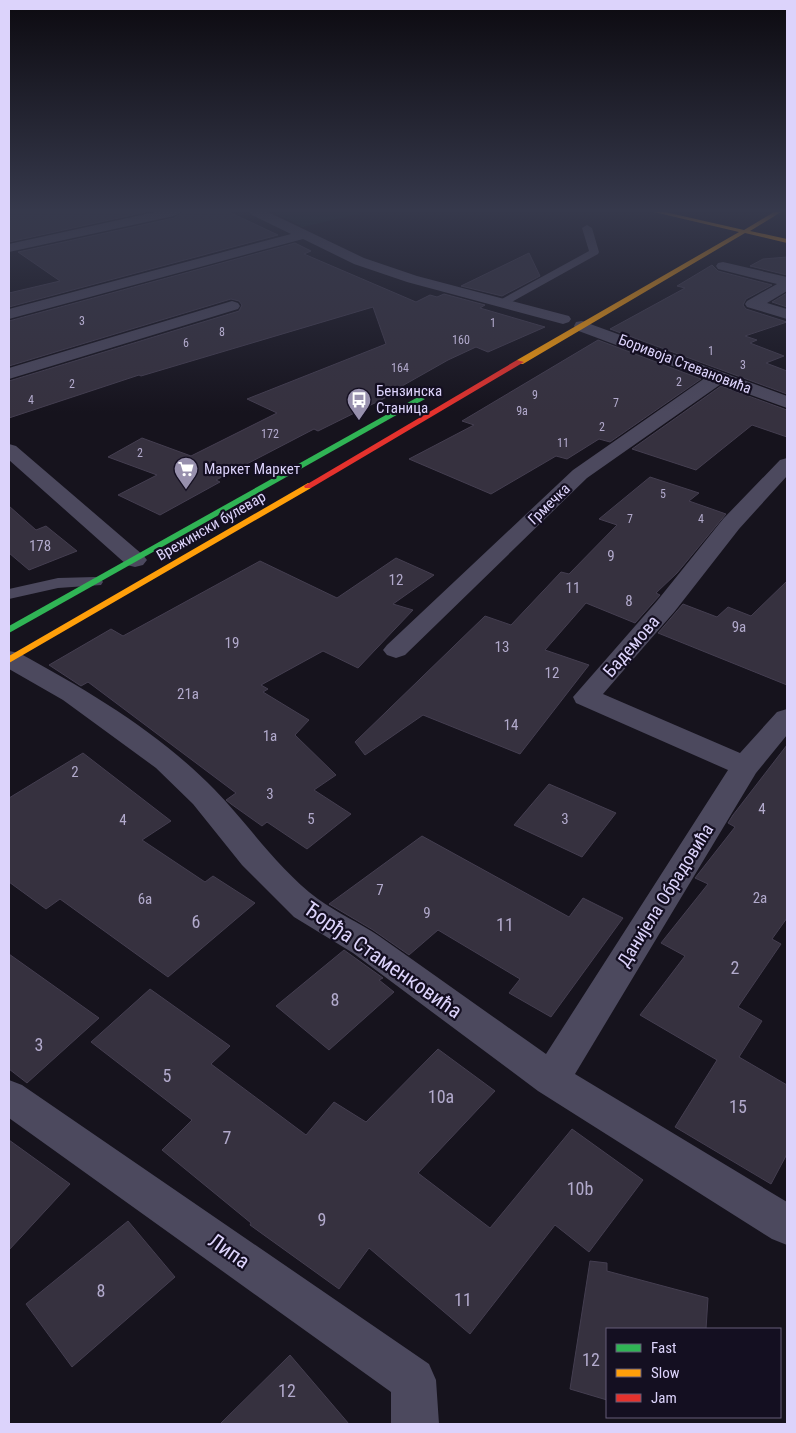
<svg xmlns="http://www.w3.org/2000/svg" width="796" height="1433" viewBox="0 0 796 1433" font-family="'Roboto Condensed',sans-serif">
<style>
.green{fill:#132629}
.building{fill:#36313f;stroke:#443e50}
.lines{fill:none;stroke-linecap:round;stroke-linejoin:round}
.lane{fill:#4c495e;fill-rule:evenodd}
.street{fill:#4c495e;fill-rule:evenodd}
.fast{fill:#30b455;fill-rule:evenodd}
.slow{fill:#ff9f0a;fill-rule:evenodd}
.jam{fill:#e5322d;fill-rule:evenodd}
.labels{text-anchor:middle;dominant-baseline:central;stroke-width:4.5;stroke-linejoin:round;paint-order:stroke}
.far-number-label{font-size:12px;fill:#b2aacc}
.far-street-label{font-size:15px;fill:#dcd3fb;stroke:#140f21}
.far-poi-label{font-size:15px;fill:#dcd3fb;stroke:#140f21;text-anchor:start}
.number-label{font-size:15px;fill:#b2aacc}
.street-label{font-size:18px;fill:#dcd3fb;stroke:#140f21}
.near-number-label{font-size:18px;fill:#b2aacc}
.near-street-label{font-size:21px;fill:#dcd3fb;stroke:#140f21}
</style>
<rect width="100%" height="100%" fill="#16131d"/>
<!-- green -->
<path class="green" d="M 272,212 L 359,212 L 362,213 L 303,227 Z"/>
<!-- building -->
<path class="building" d="M 9,212 L 146,212 L 9,242 Z
M 183,212 L 229,212 L 278,235 L 9,307 L 9,293 L 60,281 L 18,252 L 174,218 Z
M 295,243 L 311,251 L 304,254 L 416,302 L 430,295 L 437,297 L 444,294 L 485,305 L 480,308 L 545,327 L 488,352 L 476,347 L 448,360 L 395,390 L 399,391 L 318,431 L 314,429 L 216,480 L 220,482 L 160,515 L 118,495 L 157,475 L 108,457 L 142,438 L 191,456 L 277,413 L 247,399 L 386,344 L 373,307 L 141,376 L 139,375 L 9,418 L 9,381 L 239,311 L 242,305 L 239,301 L 231,299 L 9,366 L 9,321 Z
M 529,253 L 540,276 L 502,296 L 461,286 Z
M 787,257 L 787,275 L 750,266 L 763,259 Z
M 712,265 L 718,271 L 772,285 L 746,299 L 743,305 L 746,309 L 787,322 L 745,336 L 757,340 L 750,343 L 784,356 L 766,363 L 787,371 L 787,394 L 610,329 L 685,288 L 677,286 Z
M 787,293 L 787,307 L 772,302 Z
M 598,340 L 701,379 L 610,442 L 599,439 L 567,459 L 556,456 L 491,494 L 409,459 L 474,425 L 462,421 Z
M 721,386 L 787,410 L 787,437 L 752,425 L 696,470 L 632,449 Z
M 650,477 L 699,493 L 689,501 L 726,514 L 677,573 L 656,593 L 660,595 L 635,623 L 586,603 L 545,650 L 589,665 L 520,754 L 423,715 L 365,755 L 355,742 L 485,616 L 511,625 L 561,572 L 569,574 L 617,525 L 599,519 Z
M 9,506 L 36,530 L 46,526 L 77,551 L 29,570 L 9,553 Z
M 396,558 L 434,575 L 393,604 L 413,610 L 358,668 L 323,651 L 261,685 L 268,689 L 263,692 L 309,720 L 295,735 L 336,775 L 314,790 L 351,814 L 307,849 L 267,822 L 262,826 L 231,804 L 226,800 L 236,793 L 88,682 L 81,686 L 49,665 L 111,629 L 123,636 L 260,561 L 337,598 Z
M 787,581 L 787,685 L 658,633 L 683,604 L 717,617 L 728,607 L 751,616 Z
M 787,745 L 787,918 L 772,939 L 781,944 L 738,1007 L 762,1021 L 739,1057 L 787,1085 L 787,1154 L 771,1184 L 675,1127 L 717,1060 L 640,1015 L 685,956 L 661,943 L 708,884 L 695,878 L 735,827 L 728,823 L 733,815 Z
M 83,753 L 171,821 L 142,840 L 205,882 L 213,876 L 255,903 L 168,977 L 60,899 L 46,909 L 9,882 L 9,798 Z
M 549,784 L 616,813 L 582,857 L 514,825 Z
M 422,836 L 569,917 L 583,898 L 623,918 L 551,1017 L 509,993 L 520,979 L 438,930 L 409,955 L 373,930 L 329,904 Z
M 344,950 L 383,978 L 379,980 L 394,992 L 329,1050 L 276,1006 Z
M 9,954 L 99,1018 L 27,1083 L 9,1069 Z
M 150,989 L 230,1046 L 211,1064 L 306,1135 L 334,1102 L 366,1122 L 438,1049 L 495,1091 L 418,1173 L 490,1228 L 572,1129 L 643,1180 L 589,1252 L 555,1225 L 470,1334 L 369,1248 L 339,1289 L 250,1225 L 251,1223 L 162,1150 L 192,1120 L 91,1042 Z
M 9,1140 L 70,1184 L 9,1250 Z
M 128,1221 L 175,1277 L 72,1367 L 26,1304 Z
M 590,1261 L 607,1263 L 607,1271 L 708,1298 L 706,1329 L 607,1329 L 607,1400 L 570,1389 Z
M 290,1355 L 349,1424 L 220,1424 Z"/>
<g class="lines">
<!-- lane -->
<path class="lane" d="M 587,225 L 592,228 L 599,252 L 598,254 L 508,304 L 500,304 L 499,302 L 500,300 L 589,251 L 582,228 Z
M 95,577 L 101,579 L 103,582 L 101,585 L 58,588 L 9,599 L 9,589 L 58,578 Z"/>
<!-- street -->
<path class="street" d="M 155,212 L 181,212 L 174,216 L 9,252 L 9,244 Z
M 250,212 L 268,212 L 364,258 L 417,276 L 569,316 L 571,319 L 569,322 L 563,324 L 407,282 L 354,264 L 303,239 L 9,319 L 9,309 L 291,234 L 252,215 Z
M 723,262 L 787,277 L 787,291 L 767,303 L 787,309 L 787,319 L 747,307 L 745,304 L 747,301 L 777,284 L 718,269 L 716,266 L 718,263 Z
M 232,301 L 238,303 L 240,306 L 238,309 L 9,379 L 9,368 Z
M 582,321 L 787,396 L 787,408 L 721,384 L 587,478 L 405,655 L 396,658 L 387,655 L 383,650 L 387,645 L 573,470 L 705,378 L 576,330 L 574,326 L 576,322 Z
M 9,444 L 16,446 L 143,555 L 147,560 L 143,565 L 135,567 L 127,565 L 9,460 Z
M 787,458 L 787,476 L 739,529 L 675,611 L 603,694 L 740,753 L 777,712 L 787,709 L 787,735 L 756,773 L 575,1074 L 787,1202 L 787,1245 L 772,1239 L 538,1091 L 353,953 L 294,917 L 242,865 L 193,804 L 156,768 L 63,700 L 9,669 L 9,651 L 19,653 C 89,691 158,732 214,789 C 249,825 277,868 318,899 C 337,913 360,923 379,936 C 435,975 490,1015 546,1054 L 728,770 L 576,703 L 573,697 L 657,601 L 723,519 L 780,460 Z
M 9,1080 L 22,1085 L 429,1364 L 436,1380 L 439,1424 L 391,1424 L 391,1392 L 9,1118 Z"/>
<!-- fast -->
<path class="fast" d="M 418,397 L 425,399 L 9,633 L 9,626 Z"/>
<!-- slow -->
<path class="slow" d="M 654,212 L 665,212 L 744,230 L 774,212 L 781,212 L 750,231 L 787,239 L 787,243 L 745,233 L 523,364 L 517,364 L 517,360 L 739,232 Z
M 308,483 L 311,484 L 311,488 L 9,663 L 9,656 Z"/>
<!-- jam -->
<path class="jam" d="M 517,360 L 524,362 L 311,488 L 305,488 L 304,486 Z"/>
</g>
<!-- sky -->
<linearGradient id="sky" x2="0" y2="1"><stop stop-color="#0c0a10"/><stop offset="0.51" stop-color="#36394c"/><stop offset="1" stop-color="#36394c" stop-opacity="0"/></linearGradient>
<rect width="796" height="413" fill="url(#sky)"/>
<!-- icons -->
<defs>
<symbol id="bus-pin" viewBox="-11 -11 22 30"><path d="M0 17L-7.5 6A9.5 9.5 0 1 1 7.5 6Z" fill="#9790ad" stroke="#140f21"/><path d="M-5-6H5V4H4V6H2V4H-2V6H-4V4H-5ZM-3.5-4V0h7V-4ZM-3.5 1.2v1.5H-2V1.2ZM2 1.2v1.5H3.5V1.2Z" fill="#fff"/></symbol>
<symbol id="supermarket-pin" viewBox="-11 -11 22 30"><path d="M0 17L-7.5 6A9.5 9.5 0 1 1 7.5 6Z" fill="#9790ad" stroke="#140f21"/><path d="M-6-5.5h2.5l.6 2H6L4.5 2H-2.5L-4.4-4H-6ZM-1.5 3.2a1.3 1.3 0 1 0 .1 0ZM3 3.2a1.3 1.3 0 1 0 .1 0Z" fill="#fff"/></symbol>
</defs>
<g fill-rule="evenodd">
<use href="#bus-pin" x="345" y="386" width="28" height="38"/>
<use href="#supermarket-pin" x="172" y="455" width="28" height="38"/>
</g>
<g class="labels">
<!-- far-number labels -->
<g class="far-number-label">
<text x="82" y="321">3</text>
<text x="493" y="323">1</text>
<text x="222" y="332">8</text>
<text x="461" y="340">160</text>
<text x="186" y="343">6</text>
<text x="711" y="351">1</text>
<text x="743" y="365">3</text>
<text x="400" y="368">164</text>
<text x="679" y="382">2</text>
<text x="72" y="384">2</text>
<text x="535" y="395">9</text>
<text x="31" y="400">4</text>
<text x="616" y="403">7</text>
<text x="522" y="411">9a</text>
<text x="602" y="427">2</text>
<text x="270" y="434">172</text>
<text x="563" y="443">11</text>
<text x="140" y="453">2</text>
<text x="663" y="494">5</text>
<text x="630" y="519">7</text>
<text x="701" y="519">4</text>
</g>
<!-- far-street labels -->
<g class="far-street-label">
<text transform="translate(685 364) rotate(21)">Боривоја Стевановића</text>
<text transform="translate(549 504) rotate(-44)">Грмечка</text>
<text transform="translate(211 526) rotate(-30)">Врежински булевар</text>
</g>
<!-- far-poi labels -->
<g class="far-poi-label">
<text x="376" y="391">Бензинска<tspan x="376" dy="17">Станица</tspan></text>
<text x="204" y="469">Маркет Маркет</text>
</g>
<!-- number labels -->
<g class="number-label">
<text x="40" y="546">178</text>
<text x="611" y="556">9</text>
<text x="396" y="580">12</text>
<text x="573" y="588">11</text>
<text x="629" y="601">8</text>
<text x="739" y="627">9a</text>
<text x="232" y="643">19</text>
<text x="502" y="647">13</text>
<text x="552" y="673">12</text>
<text x="188" y="694">21a</text>
<text x="511" y="725">14</text>
<text x="270" y="736">1a</text>
<text x="75" y="772">2</text>
<text x="270" y="794">3</text>
<text x="762" y="809">4</text>
<text x="311" y="819">5</text>
<text x="565" y="819">3</text>
<text x="123" y="820">4</text>
<text x="380" y="890">7</text>
<text x="760" y="898">2a</text>
<text x="145" y="899">6a</text>
<text x="427" y="913">9</text>
</g>
<!-- street labels -->
<g class="street-label">
<text transform="translate(631 646) rotate(-49)">Бадемова</text>
<text transform="translate(665 895) rotate(-58)">Данијела Обрадовића</text>
</g>
<!-- near-number labels -->
<g class="near-number-label">
<text x="196" y="921">6</text>
<text x="505" y="924">11</text>
<text x="735" y="967">2</text>
<text x="335" y="999">8</text>
<text x="39" y="1044">3</text>
<text x="167" y="1075">5</text>
<text x="441" y="1096">10a</text>
<text x="738" y="1106">15</text>
<text x="227" y="1137">7</text>
<text x="580" y="1188">10b</text>
<text x="322" y="1219">9</text>
<text x="101" y="1290">8</text>
<text x="463" y="1299">11</text>
<text x="591" y="1359">12</text>
<text x="287" y="1390">12</text>
</g>
<!-- near-street labels -->
<g class="near-street-label">
<text transform="translate(383 960) rotate(35)">Ђорђа Стаменковића</text>
<text transform="translate(229 1251) rotate(35)">Липа</text>
</g>
</g>
<!-- border -->
<rect width="796" height="1433" fill="none" stroke="#dcd3fb" stroke-width="20"/>
<!-- legend -->
<rect x="606" y="1328" width="175" height="90" fill="#140f21" stroke="#645d78"/>
<rect x="616" y="1344" width="25" height="8" fill="#30b455" stroke="#645d78"/>
<text x="651" y="1353" font-size="15" fill="#dcd3fb">Fast</text>
<rect x="616" y="1369" width="25" height="8" fill="#ff9f0a" stroke="#645d78"/>
<text x="651" y="1378" font-size="15" fill="#dcd3fb">Slow</text>
<rect x="616" y="1394" width="25" height="8" fill="#e5322d" stroke="#645d78"/>
<text x="651" y="1403" font-size="15" fill="#dcd3fb">Jam</text>
</svg>
